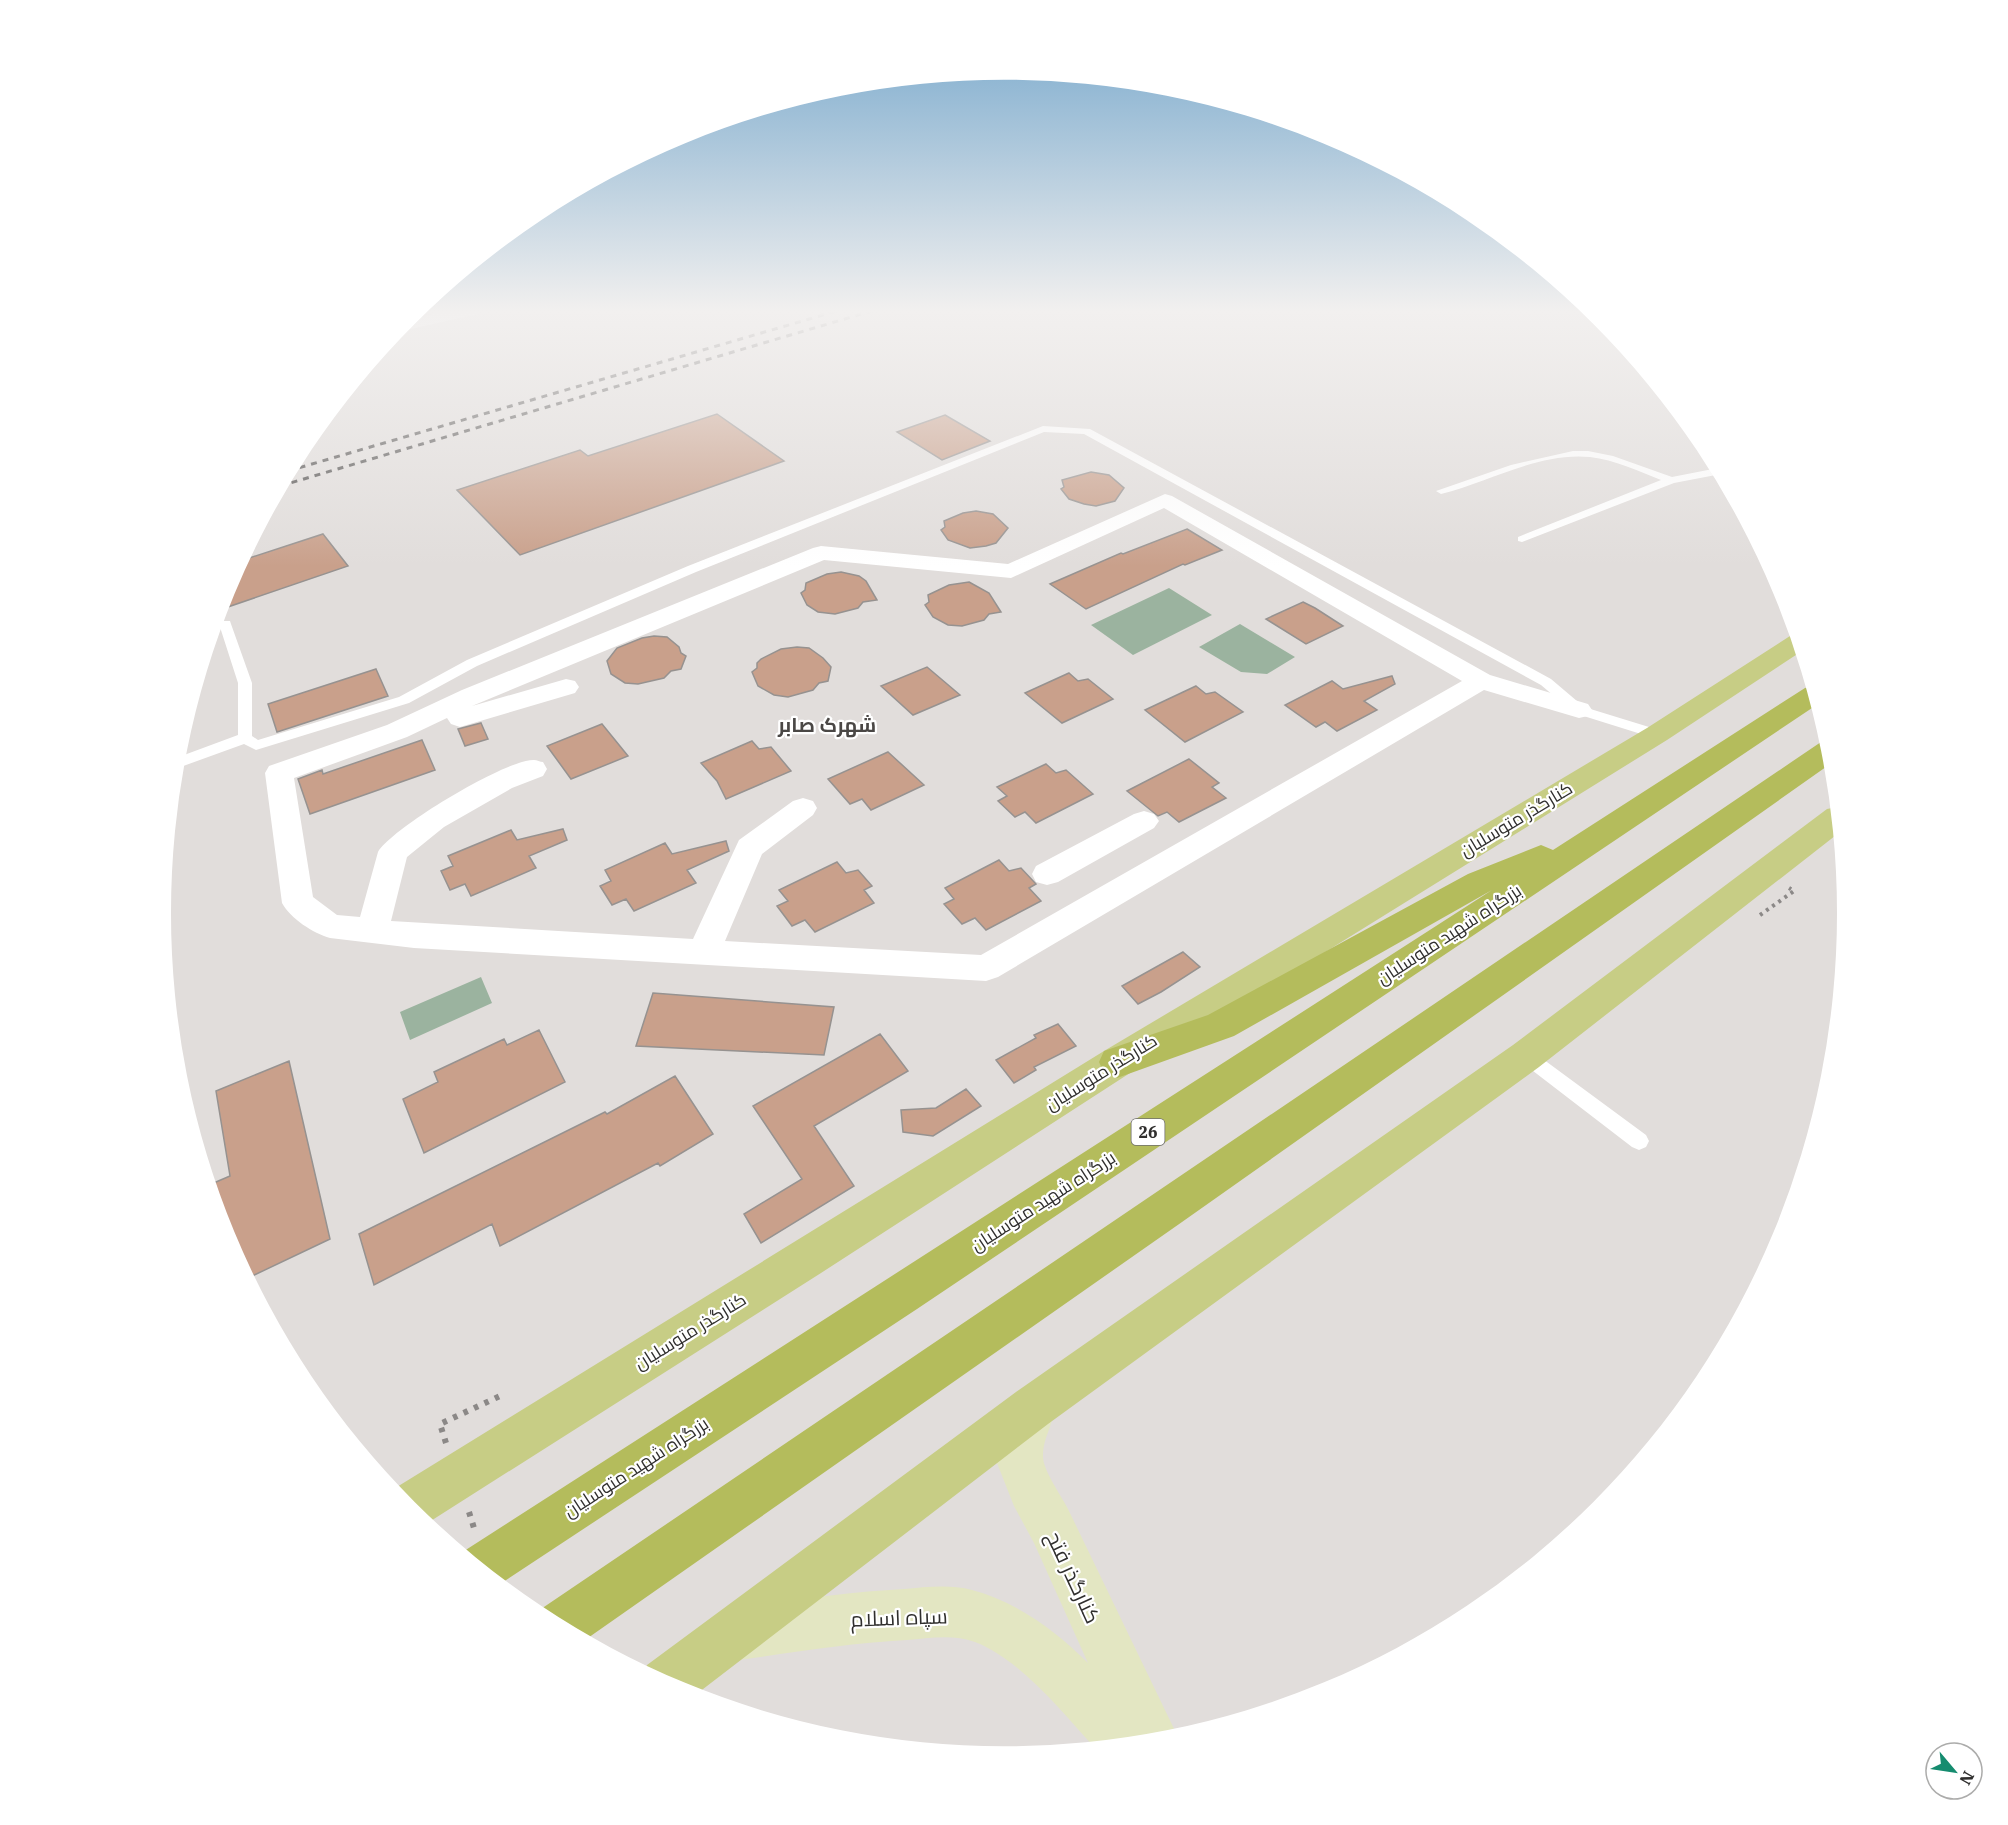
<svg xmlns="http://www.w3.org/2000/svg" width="2008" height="1825" viewBox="0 0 2008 1825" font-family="'IBM Plex Serif',Cairo,serif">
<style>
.green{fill:#9bb39f}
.building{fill:#c9a08b;stroke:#969290;stroke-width:1.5}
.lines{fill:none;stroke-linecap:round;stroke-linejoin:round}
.path-far1{stroke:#8b8887;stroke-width:4;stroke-dasharray:3 4.5;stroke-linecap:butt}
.path{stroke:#8b8887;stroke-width:6;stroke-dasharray:4.5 7;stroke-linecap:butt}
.service{fill:#fff;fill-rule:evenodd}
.minor{fill:#fff;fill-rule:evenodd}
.tertiary{fill:#fff;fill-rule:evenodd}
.secondary{fill:#e3e6c2;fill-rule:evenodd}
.primary{fill:#c7cd85;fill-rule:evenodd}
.trunk{fill:#b4bc5c;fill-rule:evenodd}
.rail{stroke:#555352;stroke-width:3;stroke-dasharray:6 6;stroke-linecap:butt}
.labels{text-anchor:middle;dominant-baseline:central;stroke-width:4.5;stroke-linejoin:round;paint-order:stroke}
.shield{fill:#fff;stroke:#6e6d6d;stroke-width:1.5}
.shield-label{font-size:16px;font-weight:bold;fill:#302f2e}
.street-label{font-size:18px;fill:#302f2e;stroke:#fff}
.neighbourhood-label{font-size:20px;font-weight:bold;fill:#4a4745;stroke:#fff}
.near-street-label{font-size:21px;fill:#302f2e;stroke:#fff}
</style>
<rect width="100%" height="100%" fill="#e1dddb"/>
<!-- green -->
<path class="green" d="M 1169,588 L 1212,615 L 1133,655 L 1091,625 Z
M 1240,624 L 1295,657 L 1267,674 L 1241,672 L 1199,647 Z
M 481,977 L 492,1003 L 410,1040 L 400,1012 Z"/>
<!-- building -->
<path class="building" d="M 717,414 L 784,461 L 520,555 L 457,490 L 580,450 L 588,456 Z
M 945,415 L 990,441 L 942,460 L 897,432 Z
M 1091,472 L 1109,475 L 1124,488 L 1115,501 L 1096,506 L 1084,504 L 1069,499 L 1061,489 L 1064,487 L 1062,480 Z
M 976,511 L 993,514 L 1008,528 L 996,543 L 986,546 L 970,548 L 948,540 L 941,530 L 945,527 L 944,521 L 963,513 Z
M 1187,529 L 1222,550 L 1185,565 L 1183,564 L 1086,609 L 1050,584 L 1121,553 L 1123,554 Z
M 323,534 L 348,566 L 219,610 L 225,589 L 240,561 Z
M 841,572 L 859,576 L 866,581 L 877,600 L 863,602 L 858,608 L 835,614 L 818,612 L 807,605 L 801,593 L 805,590 L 806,583 L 827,574 Z
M 969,582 L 989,593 L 1001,612 L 989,614 L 984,620 L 962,626 L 948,625 L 933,617 L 925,605 L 929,602 L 928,595 L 949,585 Z
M 1303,602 L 1315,608 L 1343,626 L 1306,644 L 1266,619 Z
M 654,636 L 667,637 L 679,647 L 681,653 L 686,656 L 681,669 L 671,671 L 664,678 L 638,684 L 625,683 L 611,674 L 607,661 L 617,648 L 642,638 Z
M 797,647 L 809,648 L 823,658 L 831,667 L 828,681 L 819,683 L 813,690 L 788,697 L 774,695 L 758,686 L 752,672 L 757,668 L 757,663 L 761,659 L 781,649 Z
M 927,667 L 960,695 L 913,715 L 881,686 Z
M 376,669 L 388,696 L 277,732 L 268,704 Z
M 1069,673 L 1078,681 L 1088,679 L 1113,699 L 1062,723 L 1025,693 Z
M 1392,676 L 1395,684 L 1364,701 L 1377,710 L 1337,731 L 1325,722 L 1316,727 L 1285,705 L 1332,681 L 1343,689 Z
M 1196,686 L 1206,694 L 1215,692 L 1243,712 L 1185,742 L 1145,710 Z
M 481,723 L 488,739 L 465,746 L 458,729 Z
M 602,724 L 628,756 L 571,779 L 547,746 Z
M 422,740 L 435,770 L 310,814 L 298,779 L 322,770 L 323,774 Z
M 752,741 L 759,749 L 771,747 L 791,771 L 726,799 L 717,781 L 701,763 Z
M 888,752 L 924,785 L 871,810 L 862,799 L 850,804 L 828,779 Z
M 1189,759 L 1219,783 L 1212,787 L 1226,798 L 1179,822 L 1167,812 L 1158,816 L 1127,791 Z
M 1046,764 L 1056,773 L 1066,770 L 1093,794 L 1036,823 L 1025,812 L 1015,817 L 998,801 L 1007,796 L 997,787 Z
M 563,829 L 567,840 L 529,856 L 536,868 L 471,896 L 465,884 L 450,890 L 441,871 L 453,866 L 448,856 L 511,830 L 517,840 Z
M 726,841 L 729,851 L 687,870 L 696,883 L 634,911 L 626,899 L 612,905 L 600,886 L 611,881 L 605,870 L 665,843 L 672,854 Z
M 999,860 L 1009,871 L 1021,868 L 1036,884 L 1029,888 L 1041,901 L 986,930 L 975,918 L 962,924 L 944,904 L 954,899 L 945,888 Z
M 837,862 L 846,873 L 858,870 L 872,886 L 864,890 L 874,903 L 815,932 L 805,920 L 792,926 L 777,906 L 788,901 L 779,890 Z
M 1183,952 L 1200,967 L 1161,992 L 1138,1004 L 1122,986 Z
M 653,993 L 834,1007 L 824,1055 L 636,1046 Z
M 1058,1024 L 1076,1046 L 1034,1067 L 1036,1070 L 1014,1083 L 996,1060 L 1036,1038 L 1034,1035 Z
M 539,1030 L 565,1082 L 424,1153 L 403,1099 L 438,1082 L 434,1072 L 504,1039 L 507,1045 Z
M 880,1034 L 908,1071 L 814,1126 L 854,1186 L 761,1243 L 744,1214 L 802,1179 L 753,1106 Z
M 289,1061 L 330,1239 L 248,1278 L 225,1235 L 209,1185 L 230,1176 L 216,1091 Z
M 675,1076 L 713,1134 L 660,1166 L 658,1163 L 500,1246 L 492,1224 L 374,1285 L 359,1234 L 605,1112 L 607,1114 Z
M 966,1089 L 981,1106 L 933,1136 L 903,1132 L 901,1110 L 936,1108 Z"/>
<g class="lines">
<!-- path-far1 -->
<path class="path-far1" d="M 1760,915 L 1794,891 L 1789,888"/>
<!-- path -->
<path class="path" d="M 446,1443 L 440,1424 L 500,1396
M 469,1512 L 474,1528"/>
<!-- service -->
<path class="service" d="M 1043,426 L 1090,429 L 1551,679 L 1584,707 L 1662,731 L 1664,734 L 1657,739 L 1574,713 L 1541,685 L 1084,434 L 1044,432 L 696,572 L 477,666 L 409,703 L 256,750 L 244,744 L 175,769 L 176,758 L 238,735 L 238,683 L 219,624 L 220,621 L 230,621 L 231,624 L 252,683 L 252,736 L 258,740 L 399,697 L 467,660 L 688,566 Z
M 1573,451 L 1588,451 L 1613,456 L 1672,477 L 1718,468 L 1721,474 L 1674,483 L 1522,542 L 1518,541 L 1518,537 L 1661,480 C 1638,471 1615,460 1590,457 C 1539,452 1489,482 1441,494 L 1436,491 L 1511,465 Z
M 1526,1048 L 1532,1051 L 1646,1135 L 1649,1141 L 1646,1147 L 1639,1150 L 1632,1147 L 1520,1061 L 1517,1056 L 1520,1051 Z"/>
<!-- minor -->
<path class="minor" d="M 1165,494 L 1172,496 L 1490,675 L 1588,704 L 1592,710 L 1588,716 L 1579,718 L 1484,690 L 998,977 L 986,981 L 414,948 L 330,938 C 313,933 291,919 282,903 L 265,773 L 269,766 L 387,725 L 462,690 L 813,548 L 821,546 L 1008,564 ZM 1164,508 L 1462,681 L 981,955 L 725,941 L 762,854 L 813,815 L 817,808 L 813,801 L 803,798 L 793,801 L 739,840 L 693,939 L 391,921 L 407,857 L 444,827 L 512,788 L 543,776 L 547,769 L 543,762 C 540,762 537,760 534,760 C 506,759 392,828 378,852 L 360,917 L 337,915 L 313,897 L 294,778 L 407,737 L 447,718 L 451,724 L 460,727 L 575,693 L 579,687 L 575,681 L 566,679 L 472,706 L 824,560 L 1011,578 Z
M 1144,811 L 1154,814 L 1159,821 L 1154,828 L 1058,882 L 1047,885 L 1036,882 L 1032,874 L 1036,866 L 1134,814 Z"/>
<!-- tertiary -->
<path class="tertiary" d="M 450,310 L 479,310 L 477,314 L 393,333 L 403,322 Z"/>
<!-- secondary -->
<path class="secondary" d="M 1032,1385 L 1048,1392 C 1061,1423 1043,1429 1043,1457 C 1043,1470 1062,1497 1068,1509 L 1178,1737 L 1094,1747 C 1061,1711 1021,1660 975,1642 C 954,1634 928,1638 907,1640 C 850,1643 795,1652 739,1660 L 721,1652 L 713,1634 L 721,1616 L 739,1608 C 794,1600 848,1592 904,1589 C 926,1587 950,1584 972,1590 C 1017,1602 1056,1631 1088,1663 L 1034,1543 L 1014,1506 L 995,1458 L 1016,1392 Z"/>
<!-- primary -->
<path class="primary" d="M 1797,634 L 1802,651 L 1667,740 L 1130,1073 L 821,1273 L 426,1524 L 407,1509 L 392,1490 L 1104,1051 L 1647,728 L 1790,636 Z
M 1837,807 L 1840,832 L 1539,1067 L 1048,1424 L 694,1696 L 681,1692 L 644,1672 L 647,1665 L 1016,1392 L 1513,1045 L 1827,809 Z"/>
<!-- trunk -->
<path class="trunk" d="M 1813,686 L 1818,704 L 917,1309 L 500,1584 L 461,1553 L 1492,890 L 1234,1036 L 1117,1078 L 1104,1073 L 1099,1062 L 1104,1051 L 1208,1015 L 1468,874 L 1541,845 L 1553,850 L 1805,688 Z
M 1829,740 L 1833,762 L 1182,1222 L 585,1640 L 538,1615 L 541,1609 L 1821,742 Z"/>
<!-- rail -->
<path class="rail" d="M 288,471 L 840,310
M 280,486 L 875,310"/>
</g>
<!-- sky -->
<linearGradient id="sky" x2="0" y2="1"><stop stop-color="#70a4ca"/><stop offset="0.55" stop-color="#f2f0ef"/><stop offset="1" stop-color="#f2f0ef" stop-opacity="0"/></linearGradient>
<rect width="2008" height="566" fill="url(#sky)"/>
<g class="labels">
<!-- shield labels -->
<rect class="shield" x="1131.5" y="1119" width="33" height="26" rx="4.5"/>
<g class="shield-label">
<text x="1148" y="1132">26</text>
</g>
<!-- street labels -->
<g class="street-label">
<text transform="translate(1516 819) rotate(-31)">کنارگذر متوسلیان</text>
<text transform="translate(1449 934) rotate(-33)">بزرگراه شهید متوسلیان</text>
<text transform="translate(1101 1072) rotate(-32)">کنارگذر متوسلیان</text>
<text transform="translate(1043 1201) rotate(-33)">بزرگراه شهید متوسلیان</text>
<text transform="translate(690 1331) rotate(-32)">کنارگذر متوسلیان</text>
<text transform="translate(636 1467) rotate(-33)">بزرگراه شهید متوسلیان</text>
</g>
<!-- neighbourhood labels -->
<g class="neighbourhood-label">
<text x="827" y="724">شهرک صابر</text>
</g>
<!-- near-street labels -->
<g class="near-street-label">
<text transform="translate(1074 1577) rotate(65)">کنارگذر فتح</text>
<text transform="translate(899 1617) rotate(-2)">سپاه اسلام</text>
</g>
</g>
<!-- crop -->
<path d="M0 0H2008V1825H0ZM171 913a833 833 0 1 1 1666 0a833 833 0 1 1-1666 0Z" fill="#fff" fill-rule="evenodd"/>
<!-- north arrow -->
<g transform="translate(1954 1771) rotate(119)"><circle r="28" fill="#ffffff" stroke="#acacab" stroke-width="1.5"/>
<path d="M0-4.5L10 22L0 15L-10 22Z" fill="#158c6f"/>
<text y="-9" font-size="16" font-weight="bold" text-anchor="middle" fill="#302f2e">N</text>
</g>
</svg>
